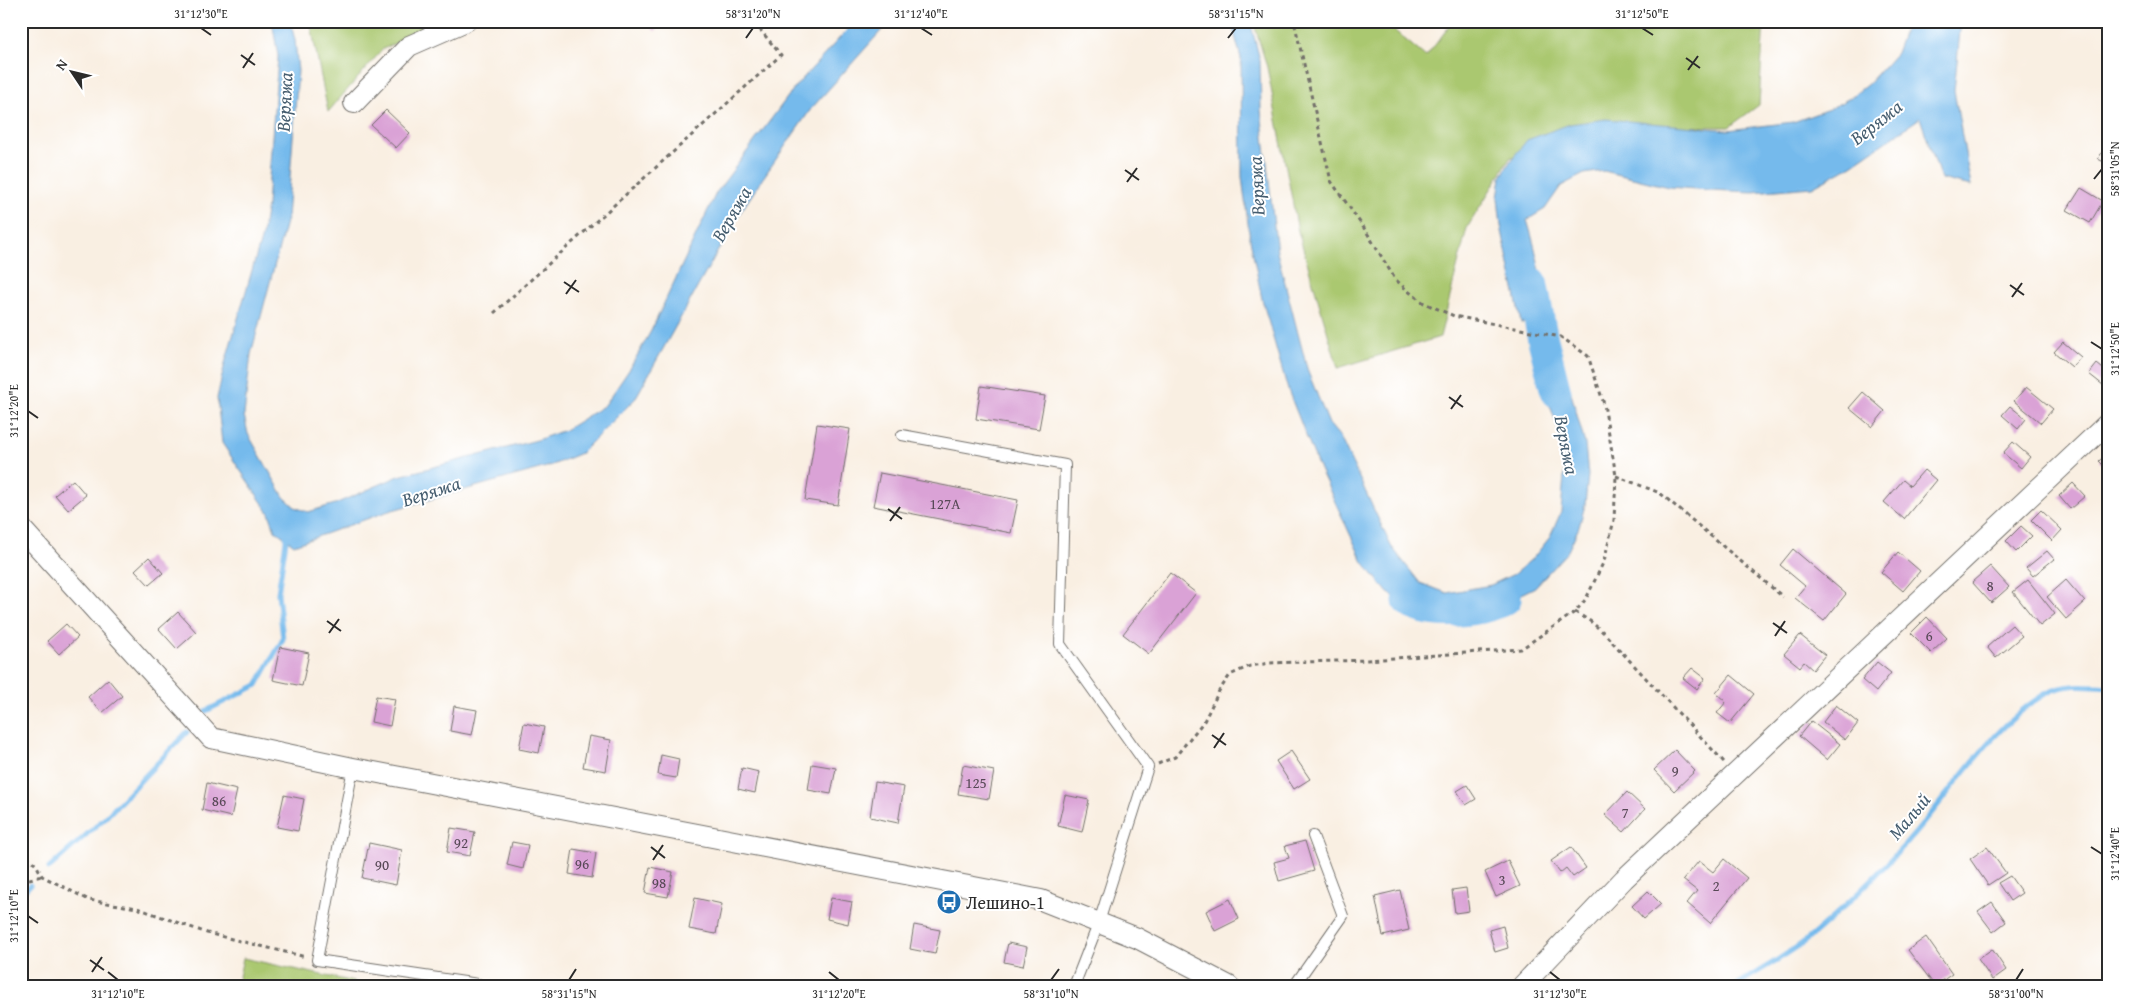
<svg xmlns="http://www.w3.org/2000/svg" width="2129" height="1007" viewBox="0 0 2129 1007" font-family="'Gentium Book Plus',serif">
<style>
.green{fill:#aac870;stroke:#6a7a4e}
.water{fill:#75baec;stroke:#50728c}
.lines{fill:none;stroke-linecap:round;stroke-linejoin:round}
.stream{stroke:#75baec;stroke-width:5}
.river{stroke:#75baec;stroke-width:31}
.building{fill:#daa2d6}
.lane-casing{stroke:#73706b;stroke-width:12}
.street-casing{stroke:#73706b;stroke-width:22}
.path{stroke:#73706b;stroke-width:3;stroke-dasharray:4 4;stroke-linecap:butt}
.lane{stroke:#fff;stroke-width:10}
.street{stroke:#fff;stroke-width:20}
.ticks{fill:none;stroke:#2b2b2b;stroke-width:2}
.labels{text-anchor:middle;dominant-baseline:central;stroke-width:4;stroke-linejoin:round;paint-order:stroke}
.number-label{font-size:15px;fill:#574956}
.poi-label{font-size:18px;fill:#2b2b2b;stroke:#fff;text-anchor:start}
.water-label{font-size:19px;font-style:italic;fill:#455d6f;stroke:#fff}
.neatline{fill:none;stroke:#2b2b2b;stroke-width:2}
.ticks-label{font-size:12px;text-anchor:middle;fill:#2b2b2b}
</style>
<rect width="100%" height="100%" fill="#fff"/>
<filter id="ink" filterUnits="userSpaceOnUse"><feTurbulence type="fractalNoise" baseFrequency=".02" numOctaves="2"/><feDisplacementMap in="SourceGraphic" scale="10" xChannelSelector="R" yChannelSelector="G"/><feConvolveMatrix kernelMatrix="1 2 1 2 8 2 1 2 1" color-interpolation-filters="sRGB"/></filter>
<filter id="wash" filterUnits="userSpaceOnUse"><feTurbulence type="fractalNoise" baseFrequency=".0096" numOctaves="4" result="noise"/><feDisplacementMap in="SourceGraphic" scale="20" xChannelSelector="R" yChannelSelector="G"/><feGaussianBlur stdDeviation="1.12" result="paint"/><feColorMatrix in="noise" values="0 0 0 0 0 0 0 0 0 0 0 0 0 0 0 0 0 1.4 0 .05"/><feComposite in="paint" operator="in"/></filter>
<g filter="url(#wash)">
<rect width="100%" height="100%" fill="#f9efe2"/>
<!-- green -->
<path class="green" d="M 310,21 L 442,21 L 383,49 L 328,112 Z
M 1253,21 L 1383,21 L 1426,57 L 1453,21 L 1764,21 L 1759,105 L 1729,127 L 1574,125 L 1510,158 L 1467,228 L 1440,337 L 1338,368 L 1298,231 L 1267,67 Z
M 243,958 L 373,986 L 237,986 Z"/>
<!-- water -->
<path class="water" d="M 272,21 L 290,21 L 295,40 L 298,71 L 287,218 L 251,354 L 244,415 L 248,434 L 284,497 L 295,507 L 308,512 L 335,504 L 399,476 L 537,440 L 565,430 L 605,405 L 629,370 L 651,331 L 716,193 L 795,87 L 855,21 L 890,21 L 811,109 L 763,178 L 734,222 L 635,399 L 581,453 L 550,466 L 389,511 L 294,545 L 275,530 L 269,513 L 222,443 L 217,398 L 225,363 L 262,236 L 267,205 L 278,56 Z
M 1231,21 L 1250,21 L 1260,60 L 1261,110 L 1277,252 L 1308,372 L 1329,424 L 1340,437 L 1391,546 L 1420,583 L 1447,593 L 1491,585 L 1514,574 L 1533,558 L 1550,537 L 1561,512 L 1565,463 L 1559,430 L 1546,395 L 1535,351 L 1560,353 L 1585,444 L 1588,475 L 1585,505 L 1579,527 L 1568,551 L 1535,587 L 1505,602 L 1467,611 L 1425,613 L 1388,593 L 1363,562 L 1316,461 L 1288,390 L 1262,299 L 1250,239 L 1242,177 L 1241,58 Z
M 1905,21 L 1961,21 L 1954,91 L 1971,186 L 1941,179 L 1920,118 L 1852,165 L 1812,187 L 1753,192 L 1709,190 L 1669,187 L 1604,171 L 1584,174 L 1561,186 L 1545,209 L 1527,220 C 1538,255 1544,288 1547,324 L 1521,323 L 1501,226 L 1498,198 L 1501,177 L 1511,160 L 1527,140 L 1570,124 L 1606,119 L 1728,130 L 1793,122 L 1829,109 L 1850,98 L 1868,84 L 1896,53 L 1905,28 Z"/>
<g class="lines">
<!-- stream -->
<path class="stream" d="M 206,711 L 257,685 L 283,639 L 278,593 L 287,534
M 49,868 L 106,817 L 187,732
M 21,894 L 30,885
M 1735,986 C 1759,970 1787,956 1809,938 C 1841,911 1872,880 1901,849 C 1946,801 1990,727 2045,694 C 2064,683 2087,685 2108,687"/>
<!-- river -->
<path class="river" d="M 1532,282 L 1543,340 L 1556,392
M 1408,601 C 1429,618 1484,612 1506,599"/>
</g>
<g id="blocks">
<!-- building -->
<path class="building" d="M 645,21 L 665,21 L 655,31 Z
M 386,110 L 410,133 L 396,148 L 371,125 Z
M 2108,142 L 2108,164 L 2098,159 Z
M 2081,188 L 2103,201 L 2090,223 L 2067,210 Z
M 2063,342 L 2081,357 L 2072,367 L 2054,352 Z
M 2097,364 L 2108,373 L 2108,389 L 2089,374 Z
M 981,386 L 1045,396 L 1039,429 L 976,419 Z
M 2026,387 L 2053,409 L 2041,423 L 2014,401 Z
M 1863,392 L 1885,411 L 1872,427 L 1849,408 Z
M 2010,406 L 2026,419 L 2018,429 L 2002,415 Z
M 817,424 L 850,429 L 838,505 L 805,500 Z
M 2013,442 L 2030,457 L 2021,468 L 2003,453 Z
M 2108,453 L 2108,470 L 2099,461 Z
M 1924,470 L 1936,480 L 1904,519 L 1884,502 L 1903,480 L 1910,486 Z
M 880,473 L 1018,500 L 1011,533 L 873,506 Z
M 73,480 L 86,495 L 68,510 L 55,495 Z
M 2073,483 L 2085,496 L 2070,509 L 2059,496 Z
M 2041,510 L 2062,530 L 2052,541 L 2031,520 Z
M 2021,526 L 2032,536 L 2016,552 L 2006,541 Z
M 1793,549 L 1846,594 L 1824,621 L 1795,598 L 1805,586 L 1780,565 Z
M 2047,551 L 2054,559 L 2033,576 L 2026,568 Z
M 1898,552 L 1920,571 L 1903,591 L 1881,572 Z
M 149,557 L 163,573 L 149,585 L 135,570 Z
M 1990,566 L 2009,587 L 1991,603 L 1972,582 Z
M 1170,573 L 1196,593 L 1149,654 L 1123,634 Z
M 2028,580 L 2055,614 L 2040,626 L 2013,592 Z
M 2066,580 L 2085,602 L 2066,619 L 2047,597 Z
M 178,612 L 196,632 L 177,649 L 159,629 Z
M 1927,617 L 1947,638 L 1931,653 L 1911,633 Z
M 66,624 L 78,637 L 59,654 L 47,641 Z
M 2012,625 L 2022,636 L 1996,658 L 1987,647 Z
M 1800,635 L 1825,655 L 1813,670 L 1804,662 L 1800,667 L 1784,654 Z
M 280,647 L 309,653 L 302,686 L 273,680 Z
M 1877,662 L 1891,673 L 1876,692 L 1862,680 Z
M 1692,668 L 1705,678 L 1697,689 L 1683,678 Z
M 1731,675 L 1754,694 L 1730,723 L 1717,713 L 1726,702 L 1716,693 Z
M 108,679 L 122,696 L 102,713 L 88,697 Z
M 376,696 L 395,699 L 390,726 L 371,722 Z
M 1836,705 L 1858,723 L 1845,740 L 1823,722 Z
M 454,706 L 477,710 L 472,735 L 450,731 Z
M 1811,721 L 1840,744 L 1827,760 L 1799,736 Z
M 524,723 L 544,727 L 539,753 L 519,749 Z
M 589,736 L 611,740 L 606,771 L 583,767 Z
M 1675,750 L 1695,771 L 1674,791 L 1654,770 Z
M 1291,751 L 1310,779 L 1294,789 L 1276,761 Z
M 661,755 L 679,759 L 676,778 L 658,775 Z
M 812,764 L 836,768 L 831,794 L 808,790 Z
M 963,765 L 994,771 L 989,799 L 958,794 Z
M 742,768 L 759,772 L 755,793 L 738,789 Z
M 875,782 L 904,787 L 898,823 L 870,817 Z
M 207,783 L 237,790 L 231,817 L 202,810 Z
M 1467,785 L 1476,799 L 1466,805 L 1457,791 Z
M 1627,792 L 1645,809 L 1624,832 L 1605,815 Z
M 284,795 L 304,799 L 298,831 L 277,827 Z
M 1065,795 L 1089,800 L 1082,832 L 1058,826 Z
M 451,828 L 475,832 L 470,856 L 447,852 Z
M 1305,841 L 1314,871 L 1279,881 L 1274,862 L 1289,858 L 1285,846 Z
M 512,842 L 528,845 L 523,869 L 507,865 Z
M 369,843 L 402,850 L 396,885 L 362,878 Z
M 1571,847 L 1586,868 L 1573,877 L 1566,868 L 1560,873 L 1551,861 Z
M 1987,847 L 2006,873 L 1988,885 L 1970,859 Z
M 573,849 L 596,853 L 592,878 L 569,874 Z
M 1724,859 L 1747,878 L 1710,923 L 1687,903 L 1697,891 L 1683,880 L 1699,861 L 1713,872 Z
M 1508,861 L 1520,886 L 1496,897 L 1485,872 Z
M 650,867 L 673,872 L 668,897 L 645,893 Z
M 2010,876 L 2022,893 L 2010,901 L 1998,883 Z
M 1466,888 L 1469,911 L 1455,913 L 1452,890 Z
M 1400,890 L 1409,930 L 1383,936 L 1375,896 Z
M 1648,891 L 1661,904 L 1644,919 L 1632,906 Z
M 695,898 L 722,904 L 716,934 L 689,929 Z
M 831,898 L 852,902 L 848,924 L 827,919 Z
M 1230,899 L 1239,919 L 1215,931 L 1206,911 Z
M 1992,902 L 2006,922 L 1993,932 L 1978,912 Z
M 914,925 L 940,930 L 935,954 L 910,949 Z
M 1503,926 L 1508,948 L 1495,952 L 1489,930 Z
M 1926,937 L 1952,974 L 1935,986 L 1908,950 Z
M 1008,943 L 1027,947 L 1023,966 L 1004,962 Z
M 1992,949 L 2006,970 L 1992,980 L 1978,959 Z"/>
</g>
</g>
<g filter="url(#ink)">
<use href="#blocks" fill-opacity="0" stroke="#73706b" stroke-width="1"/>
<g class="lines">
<defs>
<path id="lane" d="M 902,435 L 1065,465 L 1060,644 L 1148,767 L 1099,922 L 1074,986
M 353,768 L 317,960 L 478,984 L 478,986
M 1294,986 L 1343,916 L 1313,836"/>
<path id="street" d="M 354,103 L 409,46 L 466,21
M 21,528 L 211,738 L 353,768 L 1041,900 L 1137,938 L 1229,986
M 1522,986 L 1624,879 L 2108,423"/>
</defs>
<!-- lane casing -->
<use href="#lane" class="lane-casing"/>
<!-- street casing -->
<use href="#street" class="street-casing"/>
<!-- path -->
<path class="path" d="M 494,313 L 781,55 L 753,21
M 1616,476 L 1660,493 L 1783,597
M 1575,612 L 1590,621 L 1603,632 L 1724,762
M 1158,764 L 1175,757 L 1204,721 L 1219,691 L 1230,675 L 1250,666 L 1270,663 L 1367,660 L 1521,649 L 1575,612 L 1586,599 L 1604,561 L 1614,520 L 1616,476 L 1604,404 L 1588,356 L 1561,337 L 1454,316 L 1424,303 L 1408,291 L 1395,279 L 1366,231 L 1331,181 L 1294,21
M 21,850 L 37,866 L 42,876 L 89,900 L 137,908 L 207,933 L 306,957
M 21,881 L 42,876"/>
<!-- lane -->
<use href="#lane" class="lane"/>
<!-- street -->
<use href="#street" class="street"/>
</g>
</g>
<!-- ticks -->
<path class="ticks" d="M 201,28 L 211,35M 921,28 L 932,35M 1642,28 L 1653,35M 746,38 L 753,28M 1228,38 L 1236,28M 241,55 L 255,65M 1686,58 L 1700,68M 243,68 L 253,53M 1688,70 L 1698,56M 1125,170 L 1139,180M 2094,179 L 2102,169M 1127,182 L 1137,168M 564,282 L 579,292M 2010,285 L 2024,295M 566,294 L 576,280M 2012,297 L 2022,283M 2091,342 L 2102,349M 1449,397 L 1463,407M 1451,409 L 1461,395M 28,411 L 38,418M 888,509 L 902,519M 890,521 L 900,507M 327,621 L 341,631M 1773,623 L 1787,633M 329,633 L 339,619M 1775,636 L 1785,621M 1212,735 L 1226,745M 1214,748 L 1224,733M 651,847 L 665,858M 2091,847 L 2102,854M 653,860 L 663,845M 28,916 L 38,923M 90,960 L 104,970M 92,972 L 102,957M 108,972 L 118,980M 829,972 L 839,980M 1550,972 L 1560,980M 569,980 L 576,969M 1051,980 L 1059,969M 2016,980 L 2023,969"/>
<!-- icons -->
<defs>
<symbol id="bus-disc" viewBox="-11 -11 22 22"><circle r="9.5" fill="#1f6fb2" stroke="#fff"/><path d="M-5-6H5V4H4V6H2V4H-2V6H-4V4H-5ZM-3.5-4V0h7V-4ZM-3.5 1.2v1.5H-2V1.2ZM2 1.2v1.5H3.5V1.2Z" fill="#fff"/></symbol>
</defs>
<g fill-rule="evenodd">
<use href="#bus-disc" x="935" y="888" width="28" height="28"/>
</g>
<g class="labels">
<!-- number labels -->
<g class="number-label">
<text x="945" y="503">127А</text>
<text x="1990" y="585">8</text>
<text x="1929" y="635">6</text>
<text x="1675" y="770">9</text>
<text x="976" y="782">125</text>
<text x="219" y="800">86</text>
<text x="1625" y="812">7</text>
<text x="461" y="842">92</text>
<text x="582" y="863">96</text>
<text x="382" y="864">90</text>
<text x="1502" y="879">3</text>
<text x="659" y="882">98</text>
<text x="1716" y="885">2</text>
</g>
<!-- poi labels -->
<g class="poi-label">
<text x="966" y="902">Лешино-1</text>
</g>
<!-- water labels -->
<g class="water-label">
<text transform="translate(284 102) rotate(-87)">Веряжа</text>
<text transform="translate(1876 122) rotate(-38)">Веряжа</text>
<text transform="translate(1256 186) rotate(-93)">Веряжа</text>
<text transform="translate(731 214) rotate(-60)">Веряжа</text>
<text transform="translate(1567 445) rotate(79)">Веряжа</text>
<text transform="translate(431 491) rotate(-18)">Веряжа</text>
<text transform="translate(1909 816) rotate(-50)">Малый</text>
</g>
</g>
<!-- margin -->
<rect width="2129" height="1007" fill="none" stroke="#fff" stroke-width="55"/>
<!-- north arrow -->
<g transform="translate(72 72) rotate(305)" stroke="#ffffff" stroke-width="4" paint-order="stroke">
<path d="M0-4L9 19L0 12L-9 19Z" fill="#2b2b2b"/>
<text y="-8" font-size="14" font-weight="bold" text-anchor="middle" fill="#2b2b2b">N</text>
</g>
<rect x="28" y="28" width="2074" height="952" class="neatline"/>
<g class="ticks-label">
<text x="201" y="18">31°12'30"E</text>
<text x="753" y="18">58°31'20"N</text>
<text x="921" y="18">31°12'40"E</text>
<text x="1236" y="18">58°31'15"N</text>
<text x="1642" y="18">31°12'50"E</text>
<text transform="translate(2115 169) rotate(-90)" y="4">58°31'05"N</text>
<text transform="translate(2115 349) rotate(-90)" y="4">31°12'50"E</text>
<text transform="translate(14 411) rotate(-90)" y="4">31°12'20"E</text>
<text transform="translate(2115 854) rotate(-90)" y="4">31°12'40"E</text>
<text transform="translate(14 916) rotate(-90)" y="4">31°12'10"E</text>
<text x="118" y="998">31°12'10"E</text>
<text x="569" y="998">58°31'15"N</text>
<text x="839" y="998">31°12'20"E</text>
<text x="1051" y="998">58°31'10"N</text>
<text x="1560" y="998">31°12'30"E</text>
<text x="2016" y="998">58°31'00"N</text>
</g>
</svg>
